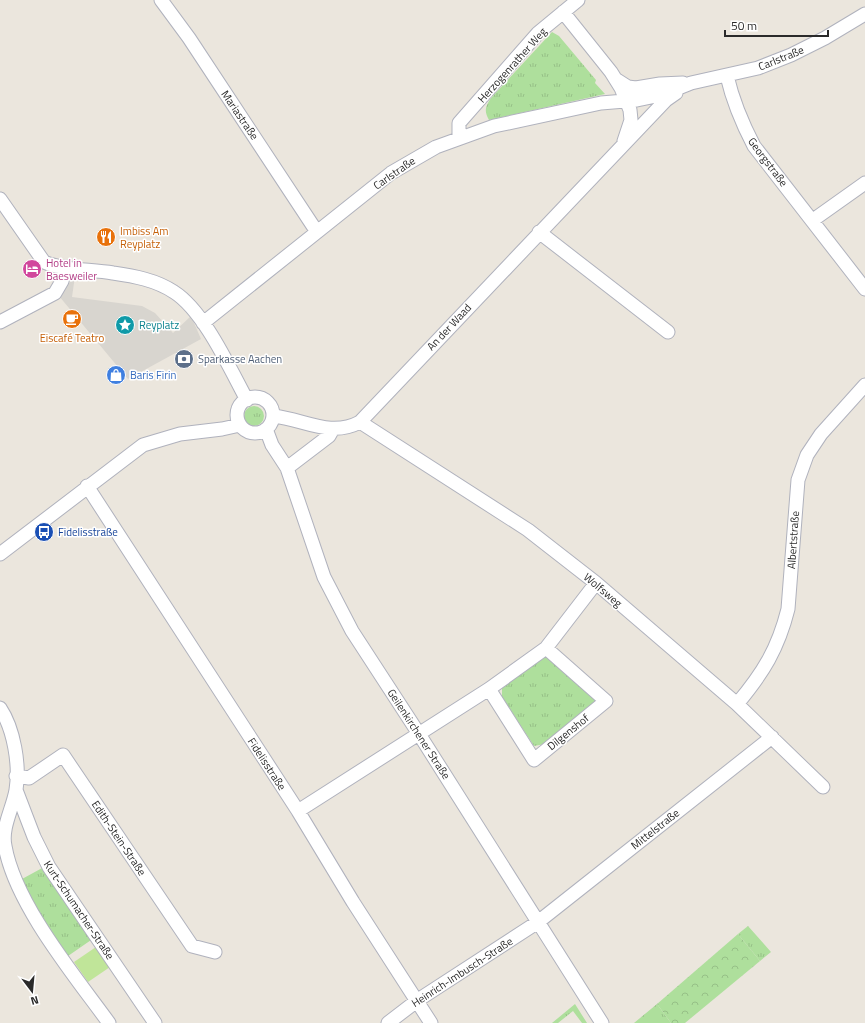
<svg xmlns="http://www.w3.org/2000/svg" width="865" height="1023" viewBox="0 0 865 1023" font-family="'Titillium Web',sans-serif">
<style>
.grass{fill:url(#grass-tufts)}
.forest{fill:url(#forest-crowns)}
.pitch{fill:#c0e599}
.plaza{fill:#d8d5cf}
.lines{fill:none;stroke-linecap:round;stroke-linejoin:round}
.minor-casing{stroke:#b0b2bd;stroke-width:15}
.minor{stroke:#fff;stroke-width:13}
.labels{text-anchor:middle;dominant-baseline:central;stroke-width:3;stroke-linejoin:round;paint-order:stroke}
.street-label{font-size:11px;fill:#2a2a2a;stroke:#fff}
.food-label{font-size:11px;fill:#c56008;stroke:#fff;text-anchor:start}
.hotel-label{font-size:11px;fill:#b23c85;stroke:#fff;text-anchor:start}
.culture-label{font-size:11px;fill:#0d838f;stroke:#fff;text-anchor:start}
.service-label{font-size:11px;fill:#4e5e75;stroke:#fff;text-anchor:start}
.shop-label{font-size:11px;fill:#366cbe;stroke:#fff;text-anchor:start}
.transit-label{font-size:11px;fill:#164399;stroke:#fff;text-anchor:start}
</style>
<defs>
<pattern id="grass-tufts" width="24" height="20" patternUnits="userSpaceOnUse"><rect width="24" height="20" fill="#aedf9c"/><path d="M3 7l-1-3M5 7V3M7 7l1-3M15 17l-1-3M17 17v-4M19 17l1-3" fill="none" stroke="#96c087"/></pattern>
<pattern id="forest-crowns" width="20" height="18" patternUnits="userSpaceOnUse"><rect width="20" height="18" fill="#aedf9c"/><path d="M2 6a3 3 0 1 1 6 0M12 15a3 3 0 1 1 6 0" fill="none" stroke="#96c087"/></pattern>
</defs>
<rect width="100%" height="100%" fill="#ebe6dd"/>
<!-- grass -->
<path class="grass" d="M 552,32 L 559,36 L 596,80 L 595,83 L 605,94 L 489,120 C 484,111 485,107 491,98 Z
M244 416a10 10 0 1 1 20 0a10 10 0 1 1-20 0Z
M 545,655 L 597,700 L 545,744 L 534,746 L 502,697 L 502,688 Z
M 44,867 L 94,938 L 68,956 L 40,918 L 22,879 Z
M 748,926 L 771,952 L 760,961 L 738,934 Z
M 575,1004 L 587,1023 L 582,1023 L 573,1011 L 558,1023 L 552,1023 Z
M 657,1004 L 671,1023 L 634,1023 Z"/>
<!-- forest -->
<path class="forest" d="M 738,934 L 760,961 L 685,1023 L 671,1023 L 657,1004 Z"/>
<!-- pitch -->
<path class="pitch" d="M 96,947 L 110,967 L 88,982 L 74,962 Z"/>
<!-- plaza -->
<path class="plaza" d="M 75,276 L 72,297 L 142,306 L 155,313 L 173,333 L 191,316 L 201,339 L 128,379 L 59,296 Z"/>
<g class="lines">
<defs>
<path id="minor" d="M 161,0 L 189,38 L 317,232
M 563,12 L 611,72 L 621,88 L 630,110 L 631,120 L 624,141
M 727,76 C 733,102 742,123 754,146 L 865,289
M 617,80 L 628,87 L 636,88 L 660,84 L 683,83
M 459,138 L 459,123 L 538,33 L 578,0
M 0,199 L 44,262 C 65,271 91,269 113,273 C 134,276 156,280 174,292 C 204,311 230,369 247,400
M 813,220 L 865,183
M 539,232 L 668,332
M 0,322 L 55,293 L 62,281 L 66,267
M 203,323 L 391,173 L 436,147 L 494,126 L 601,103 L 637,100 L 661,95 L 691,83 L 758,68 L 791,55 L 825,38 L 865,14
M237 415a18 18 0 1 1 36 0a18 18 0 1 1-36 0Z
M 273,416 C 304,419 330,438 360,422 L 666,100 L 676,93
M 360,422 L 528,530 L 596,583 L 737,704 L 823,787
M 266,429 L 272,445 L 287,468 L 324,577 L 352,631 L 419,734 L 602,1023
M 287,468 L 329,436 L 333,429
M 87,486 L 298,811 L 353,902 L 431,1023
M 0,554 L 143,445 L 180,434 L 222,429 L 240,425
M 489,689 L 534,760 L 606,701 L 546,648
M 737,704 C 763,673 778,649 788,609 L 798,480 L 807,455 L 821,434 L 865,385
M 0,708 C 14,729 20,765 16,790 C 13,808 1,828 5,846 C 15,904 75,976 109,1023
M 16,776 L 29,778 L 63,755 L 192,946 L 215,952
M 16,790 L 34,837 L 49,867 L 155,1023
M 298,811 L 489,689 L 546,648 L 596,583
M 388,1023 L 418,1000 L 538,922 L 772,737"/>
</defs>
<!-- minor casing -->
<use href="#minor" class="minor-casing"/>
<!-- minor -->
<use href="#minor" class="minor"/>
</g>
<!-- icons -->
<defs>
<symbol id="restaurant-disc" viewBox="-11 -11 22 22"><circle r="9.5" fill="#e8710a" stroke="#fff"/><path d="M-5-6h1v4h1v-4h1v4h1v-4h1v5L-1.5 .5V6h-2V.5L-5-1ZM5-6V6H3V1.5H1.5Q1.5-4 5-6Z" fill="#fff"/></symbol>
<symbol id="hotel-disc" viewBox="-11 -11 22 22"><circle r="9.5" fill="#d1479c" stroke="#fff"/><path d="M-6-4.5h1.5V1H6V5H4.5V3h-9V5H-6ZM-4 0a1.8 1.8 0 1 1 3.6 0ZM.5 0V-2.5h3Q6-2.5 6 0Z" fill="#fff"/></symbol>
<symbol id="cafe-disc" viewBox="-11 -11 22 22"><circle r="9.5" fill="#e8710a" stroke="#fff"/><path d="M-5.5-4.5H6V0H3Q3 3.5 0 3.5H-2.5Q-5.5 3.5-5.5 0ZM3-3.2v2h1.7v-2ZM-6 4.5H4V6H-6Z" fill="#fff"/></symbol>
<symbol id="sight-disc" viewBox="-11 -11 22 22"><circle r="9.5" fill="#0f9aa8" stroke="#fff"/><path d="M0-6L1.8-2.2L6-1.7L2.9 1.2L3.7 5.4L0 3.3L-3.7 5.4L-2.9 1.2L-6-1.7L-1.8-2.2Z" fill="#fff"/></symbol>
<symbol id="bank-disc" viewBox="-11 -11 22 22"><circle r="9.5" fill="#5c6f8a" stroke="#fff"/><path d="M-6-4H6V4H-6ZM0-2.3a2.3 2.3 0 1 0 0 4.6a2.3 2.3 0 1 0 0-4.6Z" fill="#fff"/></symbol>
<symbol id="shop-disc" viewBox="-11 -11 22 22"><circle r="9.5" fill="#3f7fe0" stroke="#fff"/><path d="M-5-2.5h2.3a2.7 3.5 0 0 1 5.4 0H5L5.5 6h-11ZM-1.5-2.5h3a1.5 2.3 0 0 0-3 0Z" fill="#fff"/></symbol>
<symbol id="bus-disc" viewBox="-11 -11 22 22"><circle r="9.5" fill="#1a4fb4" stroke="#fff"/><path d="M-5-6H5V4H4V6H2V4H-2V6H-4V4H-5ZM-3.5-4V0h7V-4ZM-3.5 1.2v1.5H-2V1.2ZM2 1.2v1.5H3.5V1.2Z" fill="#fff"/></symbol>
</defs>
<g fill-rule="evenodd">
<use href="#restaurant-disc" x="95" y="226" width="22" height="22"/>
<use href="#hotel-disc" x="21" y="258" width="22" height="22"/>
<use href="#cafe-disc" x="61" y="308" width="22" height="22"/>
<use href="#sight-disc" x="114" y="314" width="22" height="22"/>
<use href="#bank-disc" x="173" y="348" width="22" height="22"/>
<use href="#shop-disc" x="105" y="364" width="22" height="22"/>
<use href="#bus-disc" x="33" y="521" width="22" height="22"/>
</g>
<g class="labels">
<!-- street labels -->
<g class="street-label">
<text transform="translate(781 58) rotate(-22)">Carlstraße</text>
<text transform="translate(512 65) rotate(-48)">Herzogenrather Weg</text>
<text transform="translate(240 115) rotate(56)">Mariastraße</text>
<text transform="translate(768 162) rotate(53)">Georgstraße</text>
<text transform="translate(394 173) rotate(-35)">Carlstraße</text>
<text transform="translate(449 327) rotate(-47)">An der Waad</text>
<text transform="translate(793 540) rotate(-86)">Albertstraße</text>
<text transform="translate(603 590) rotate(40)">Wolfsweg</text>
<text transform="translate(568 732) rotate(-39)">Dilgenshof</text>
<text transform="translate(419 734) rotate(57)">Geilenkirchener Straße</text>
<text transform="translate(267 764) rotate(57)">Fidelisstraße</text>
<text transform="translate(655 829) rotate(-38)">Mittelstraße</text>
<text transform="translate(119 838) rotate(56)">Edith-Stein-Straße</text>
<text transform="translate(79 910) rotate(56)">Kurt-Schumacher-Straße</text>
<text transform="translate(462 972) rotate(-33)">Heinrich-Imbusch-Straße</text>
</g>
<!-- food labels -->
<g class="food-label">
<text x="120" y="231">Imbiss Am<tspan x="120" dy="13">Reyplatz</tspan></text>
<text x="72" y="338" text-anchor="middle">Eiscafé Teatro</text>
</g>
<!-- hotel labels -->
<g class="hotel-label">
<text x="46" y="263">Hotel in<tspan x="46" dy="13">Baesweiler</tspan></text>
</g>
<!-- culture labels -->
<g class="culture-label">
<text x="139" y="325">Reyplatz</text>
</g>
<!-- service labels -->
<g class="service-label">
<text x="198" y="359">Sparkasse Aachen</text>
</g>
<!-- shop labels -->
<g class="shop-label">
<text x="130" y="375">Baris Firin</text>
</g>
<!-- transit labels -->
<g class="transit-label">
<text x="58" y="532">Fidelisstraße</text>
</g>
</g>
<!-- north arrow -->
<g transform="translate(32 991) rotate(164)" stroke="#ffffff" stroke-width="3" paint-order="stroke">
<path d="M0-3L7 15L0 10L-7 15Z" fill="#2a2a2a"/>
<text y="-6" font-size="11" font-weight="bold" text-anchor="middle" fill="#2a2a2a">N</text>
</g>
<!-- scale -->
<path d="M725 30v6h103v-6" fill="none" stroke="#2a2a2a" stroke-width="2"/>
<text x="731" y="30" font-size="12" fill="#2a2a2a" stroke="#ffffff" stroke-width="3" paint-order="stroke">50 m</text>
</svg>
